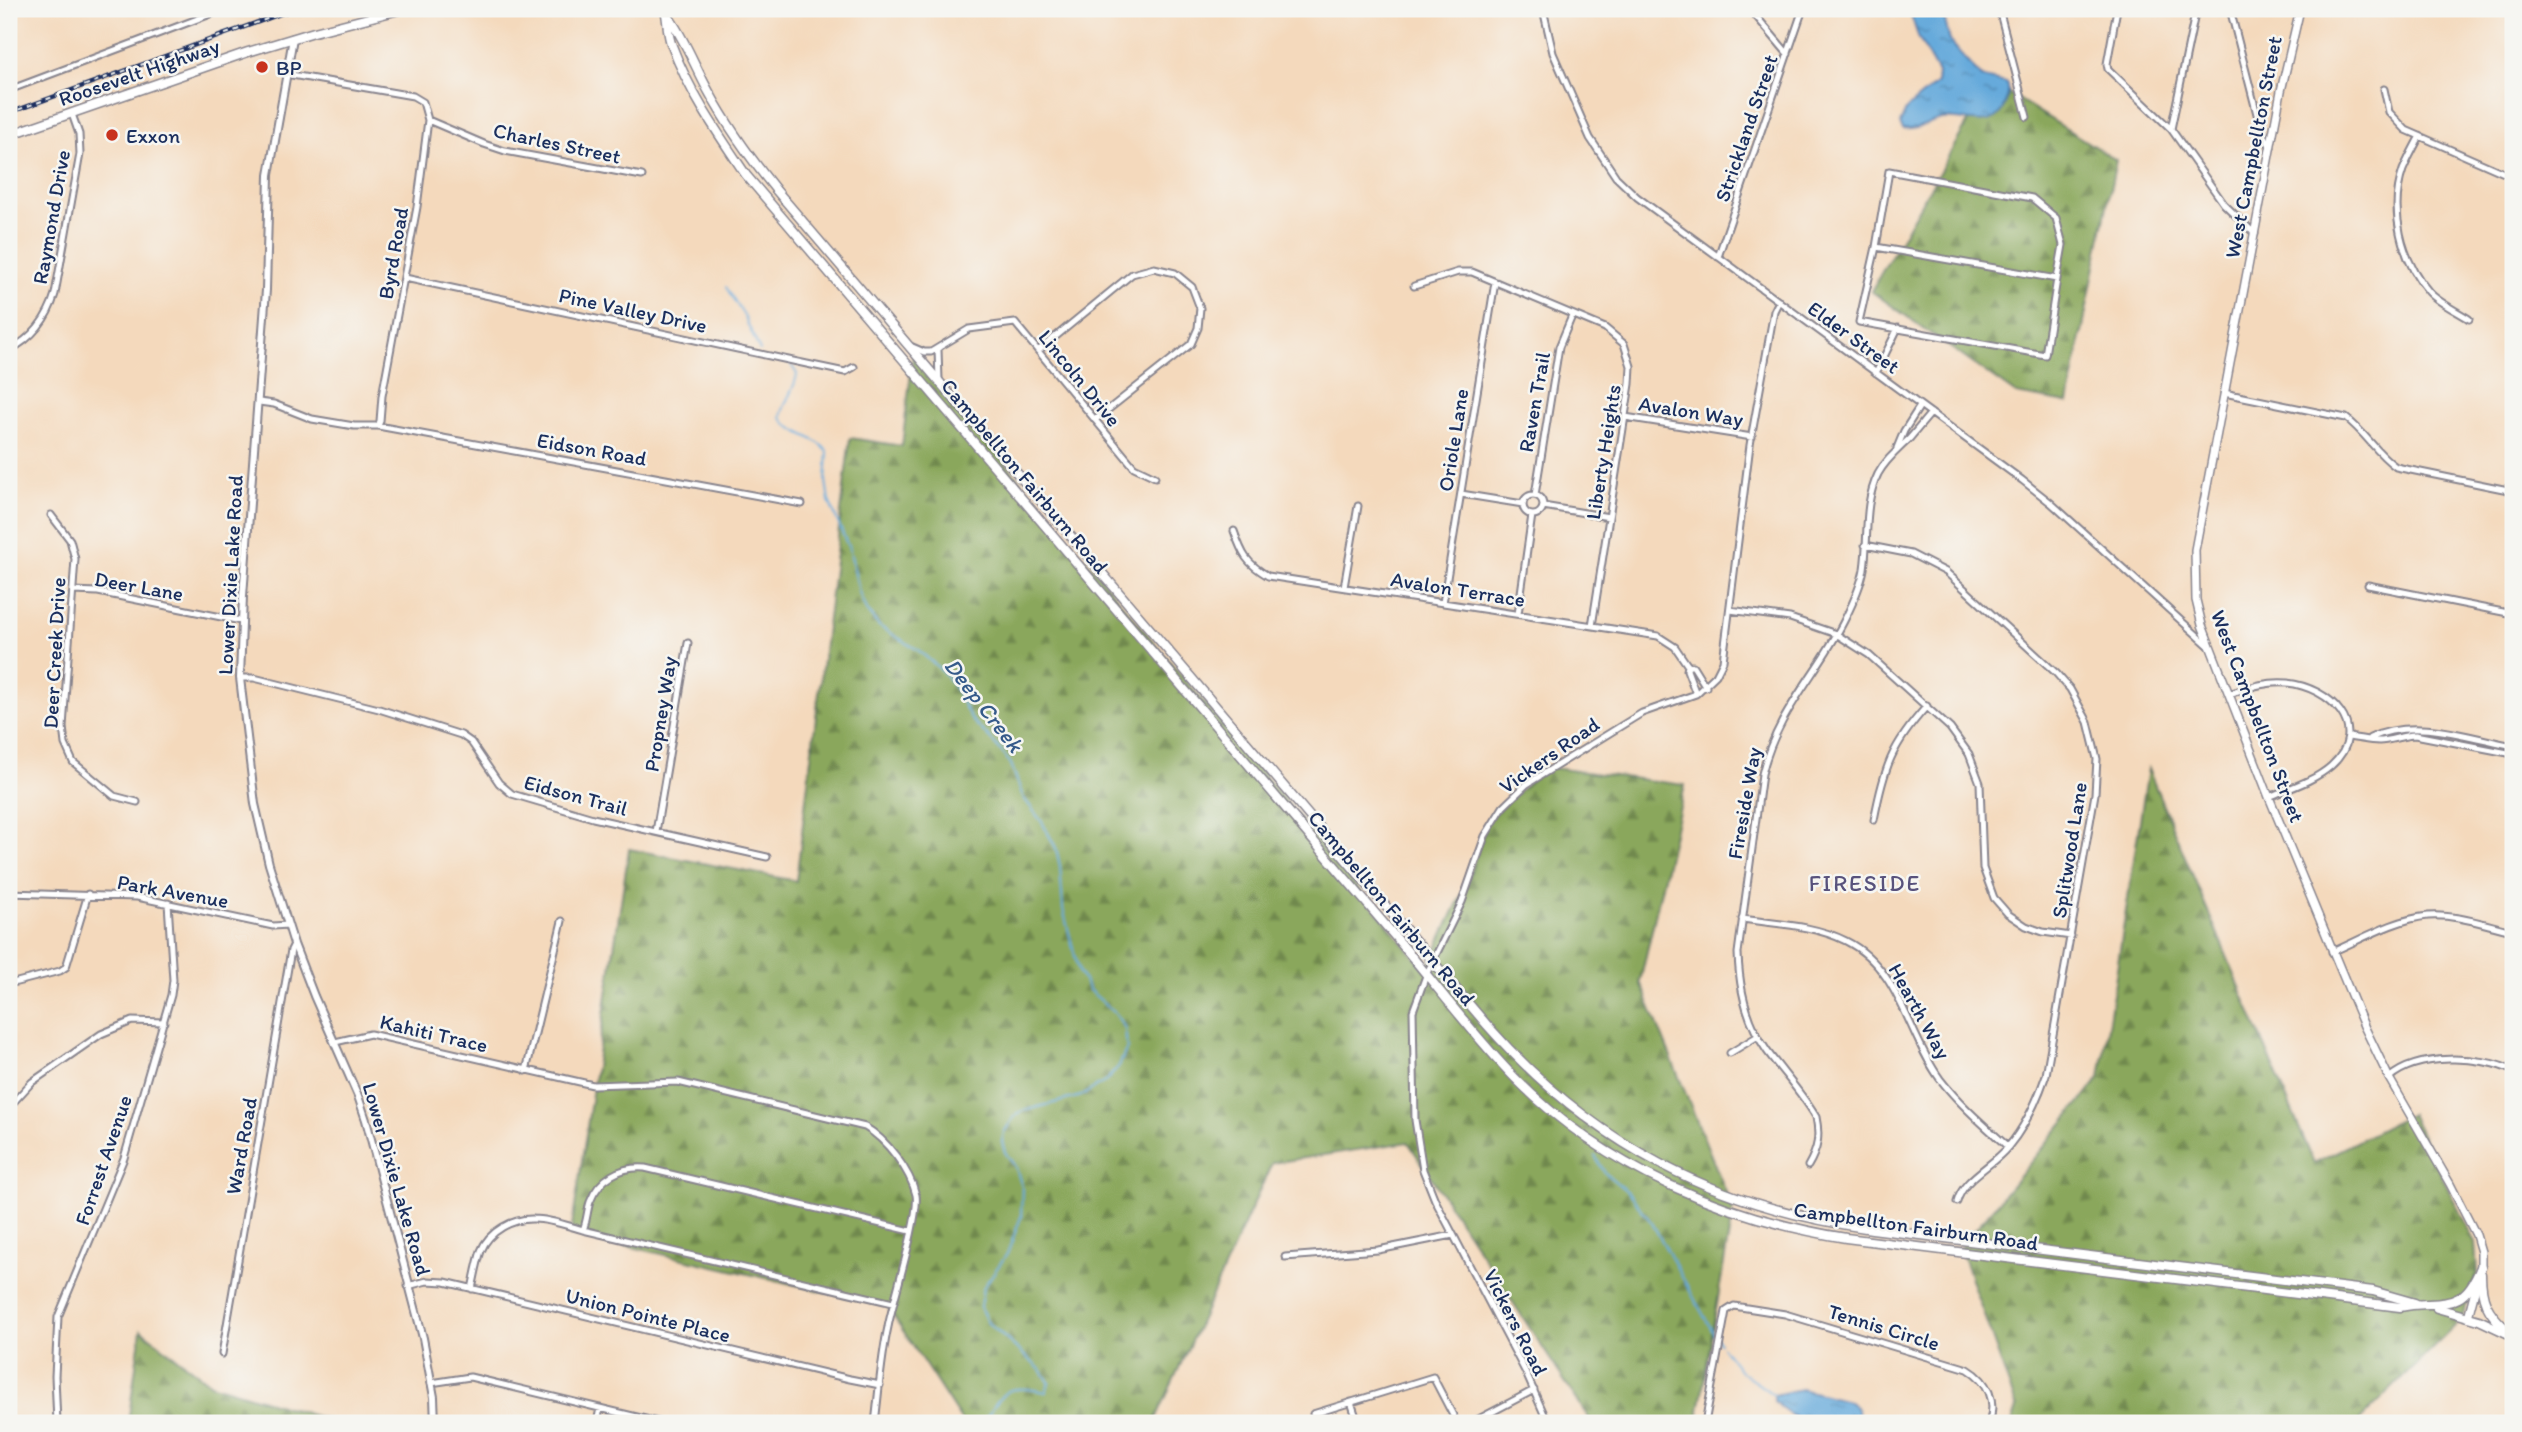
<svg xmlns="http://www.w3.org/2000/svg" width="2522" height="1432" viewBox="0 0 2522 1432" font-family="Itim,sans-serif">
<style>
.forest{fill:url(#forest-firs);stroke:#526b5c;stroke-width:2}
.water{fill:url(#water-ripples);stroke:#406c9c;stroke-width:2}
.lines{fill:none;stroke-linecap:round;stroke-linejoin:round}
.stream{stroke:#66aadb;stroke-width:2}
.minor-casing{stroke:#88848d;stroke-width:9}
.tertiary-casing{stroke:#88848d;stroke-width:10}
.secondary-casing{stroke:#88848d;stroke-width:10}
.primary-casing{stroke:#88848d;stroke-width:11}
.minor{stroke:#fff;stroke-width:5}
.tertiary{stroke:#fff;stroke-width:6}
.secondary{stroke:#fff;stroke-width:7}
.primary{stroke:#fff;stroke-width:8}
.rail-casing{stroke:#1b2f5e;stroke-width:4.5}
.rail{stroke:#f6f6f2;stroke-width:2;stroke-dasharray:5;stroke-linecap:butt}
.poi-dot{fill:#c8321e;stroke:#f6f6f2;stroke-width:2.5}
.labels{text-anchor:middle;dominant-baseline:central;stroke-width:5;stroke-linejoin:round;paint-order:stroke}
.poi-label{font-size:21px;fill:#1b2f5e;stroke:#f6f6f2;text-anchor:start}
.street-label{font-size:21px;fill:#1b2f5e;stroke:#f6f6f2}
.water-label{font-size:23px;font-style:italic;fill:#355a8a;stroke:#f6f6f2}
.neighbourhood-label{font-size:23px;letter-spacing:2px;fill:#58527c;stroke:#f6f6f2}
</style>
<defs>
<pattern id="forest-firs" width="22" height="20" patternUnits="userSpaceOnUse" patternTransform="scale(1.75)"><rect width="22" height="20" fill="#8aa75b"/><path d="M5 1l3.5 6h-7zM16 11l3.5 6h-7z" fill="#70884e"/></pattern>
<pattern id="water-ripples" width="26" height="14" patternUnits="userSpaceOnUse" patternTransform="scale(1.75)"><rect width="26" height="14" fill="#66aadb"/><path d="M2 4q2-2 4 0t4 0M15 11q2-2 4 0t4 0" fill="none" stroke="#538bb5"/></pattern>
</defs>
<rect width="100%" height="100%" fill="#f6f6f2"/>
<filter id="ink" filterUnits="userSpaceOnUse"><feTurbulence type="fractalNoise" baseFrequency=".0143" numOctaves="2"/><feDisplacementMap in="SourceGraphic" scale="14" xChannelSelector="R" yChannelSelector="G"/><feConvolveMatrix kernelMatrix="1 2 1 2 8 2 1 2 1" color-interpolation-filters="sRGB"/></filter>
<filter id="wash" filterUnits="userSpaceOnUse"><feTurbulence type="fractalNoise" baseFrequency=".00686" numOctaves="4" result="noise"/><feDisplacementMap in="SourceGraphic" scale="28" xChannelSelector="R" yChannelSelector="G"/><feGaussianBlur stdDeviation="1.57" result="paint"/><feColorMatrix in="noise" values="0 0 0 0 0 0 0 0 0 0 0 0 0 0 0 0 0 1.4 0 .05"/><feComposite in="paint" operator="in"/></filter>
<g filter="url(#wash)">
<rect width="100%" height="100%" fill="#f4d9bc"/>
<!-- forest -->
<path class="forest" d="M 1991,82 L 2116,160 L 2068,403 L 2016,394 L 1871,291 Z
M 913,355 L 993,448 L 1426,971 L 1468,881 L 1488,819 L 1546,767 L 1685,785 L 1640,982 L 1733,1209 L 1697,1423 L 1592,1423 L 1408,1142 L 1272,1163 L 1154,1423 L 963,1423 L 887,1306 L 571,1233 L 629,849 L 796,881 L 850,438 L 902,446 Z
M 2148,769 L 2314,1163 L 2411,1114 L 2475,1243 L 2477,1274 L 2461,1320 L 2357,1423 L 2012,1423 L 2017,1408 L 1960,1248 L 2100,1078 Z
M 141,1330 L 211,1384 L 338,1423 L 128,1423 Z"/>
<!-- water -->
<path class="water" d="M 1909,9 L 1936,9 L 1945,21 L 1950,41 L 1969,64 L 1983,78 L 2007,83 C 2010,90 2008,97 2005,104 C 1994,135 1963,115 1941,119 C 1929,122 1916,131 1903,129 L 1900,124 L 1907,108 L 1937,83 L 1938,73 L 1919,39 Z
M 1801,1389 L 1848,1401 L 1856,1407 L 1862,1423 C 1829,1423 1798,1429 1774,1401 L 1774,1395 Z"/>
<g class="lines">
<!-- stream -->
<path class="stream" d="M 726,287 L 744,316 L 760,351
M 790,363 L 797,374 C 795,390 783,402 781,418 C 795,436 815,435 828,452 L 826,481 L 829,501 L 850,551 L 859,592 L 866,610 L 879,626 L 918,650 L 940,669 L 954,686 L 971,719 L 997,746 L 1011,764 L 1023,797 L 1042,822 L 1056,848 L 1060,866 L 1063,909 L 1079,972 L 1089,990 L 1114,1012 L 1125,1028 L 1127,1048 L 1119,1066 L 1106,1081 L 1081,1096 L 1023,1111 L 1014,1117 L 1004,1132 L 1002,1142 L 1005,1152 L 1016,1168 L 1022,1187 L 1021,1217 L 1007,1254 L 983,1288 L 980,1307 L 988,1323 L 1042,1371 L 1049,1382 L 1046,1392 C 1003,1384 1006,1389 983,1423
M 1595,1156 L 1605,1173 L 1628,1192 L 1652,1223 L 1719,1343
M 1722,1347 L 1740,1371 L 1774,1395"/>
</g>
</g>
<g filter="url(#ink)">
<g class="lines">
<defs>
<path id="minor" d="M 1543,9 L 1553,53 L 1590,138 L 1616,177 L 1637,197 L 2022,480 L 2051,503 L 2209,646
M 1750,9 L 1788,54
M 1999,9 L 2027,117
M 2117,9 L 2107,64 L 2108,69 L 2171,129 L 2224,204 L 2255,234
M 2230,9 L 2260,126 L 2271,148
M 2384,89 L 2389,112 L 2406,130 L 2513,177
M 9,90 L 224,9
M 428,120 L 484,144 L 505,151 L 642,176
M 2171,129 L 2196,9
M 2420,136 C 2414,147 2408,158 2403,170 C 2389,210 2401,260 2429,292 C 2439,303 2457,311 2469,319
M 1876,247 L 2057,279 L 2045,355 L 1859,322 Z
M 1876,247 L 1889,171 L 2032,198 L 2056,218 L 2063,245 L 2057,279
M 1718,257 L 1803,9
M 405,278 L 807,364 L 845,372 L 854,367
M 1414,286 L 1458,272 L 1472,272 L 1605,328 L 1624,344 L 1631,366 L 1630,384 L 1592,626
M 910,346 L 924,352 L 931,352 L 969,329 L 1015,323 L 1134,467 L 1155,477
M 9,350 C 32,339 48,318 55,294 L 80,154 L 79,134 L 72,114
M 938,350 L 939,380
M 1038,351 L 1132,274 L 1154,268 L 1175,273 L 1192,287 L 1200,308 L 1198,328 L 1191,344 L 1095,420
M 1876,373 L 1898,328
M 2224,393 L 2346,418 C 2365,432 2376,453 2396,467 L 2513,491
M 259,402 L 274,404 L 312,419 L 354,426 L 378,426 L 380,421 L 382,396 L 417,207 L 428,120 L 423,102 L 413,96 L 286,74
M 1625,417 L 1752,437
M 378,426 L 802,504
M 1897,448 L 1904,431 L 1920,406
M 1461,494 L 1523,504
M 1535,495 L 1559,347 L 1572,316
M1523 505a10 10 0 1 1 20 0a10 10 0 1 1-20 0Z
M 1543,506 L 1609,517
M 51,515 L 70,540 L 75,559 L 63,727 L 65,744 L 73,762 L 114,796 L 137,802
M 1234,531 C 1242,554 1246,563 1268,576 L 1658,636 L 1675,647 L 1688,666 L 1693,666 L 1706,687
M 1865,545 L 1911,554 L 1946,572 L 2056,673 L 2070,689 L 2088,722 L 2097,759 L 2095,794 L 2046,1075 C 2037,1101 2026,1126 2008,1147 C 1993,1166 1963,1178 1957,1202
M 2368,585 L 2513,614
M 1344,587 L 1358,506
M 73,591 L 98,592 L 241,621
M 1443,603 L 1495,282
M 1730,610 L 1790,618 L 1836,634 L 1869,655 L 1950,728 L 1969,754 L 1980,783 L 1983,868 L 1994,898 L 2008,914 L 2026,926 L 2043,932 L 2071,936
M 1518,614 L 1532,515
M 1688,666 L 1687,670 L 1696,694
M 240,678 L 254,678 L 379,709 L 461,735 L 471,742 L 499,783 L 512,794 L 593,818 L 767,857
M 2229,694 C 2248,688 2266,681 2287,683 C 2329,687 2373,728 2331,766 C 2314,781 2290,788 2269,797
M 2348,737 C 2358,738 2369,741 2379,741 C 2390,741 2403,735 2415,735 L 2513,754
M 2370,738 C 2414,717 2468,737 2513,746
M 1874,820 C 1884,768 1891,746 1927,706
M 656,832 L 688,643
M 9,893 L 137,897 L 273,926 L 288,925
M 1742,919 C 1776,924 1815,925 1846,941 C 1900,968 1907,1034 1940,1079 C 1960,1105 1985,1126 2008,1147
M 2332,952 C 2362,939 2396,919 2428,916 C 2456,914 2486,925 2513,931
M 9,984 L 60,971 L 66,967 L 88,894
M 335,1042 L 370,1034 L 593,1085 L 678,1082 L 865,1127 C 886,1139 910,1170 916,1195 C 920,1215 893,1300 888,1327 C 881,1358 879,1391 875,1423
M 1730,1053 L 1758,1036
M 526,1071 L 562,921
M 2389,1078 C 2417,1053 2481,1055 2513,1071
M 9,1107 L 32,1082 L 101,1034 L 132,1021 L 164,1022
M 1808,1166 C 1818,1149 1820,1136 1816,1117 C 1802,1093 1783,1073 1767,1051 C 1746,1021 1739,988 1738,953 L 1762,774 C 1777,711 1818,674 1845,619 C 1853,603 1861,586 1864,569 C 1869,536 1863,505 1878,474 C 1886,459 1899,449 1910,438 C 1917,430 1924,421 1931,413
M 583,1230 L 893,1303
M 1285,1257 L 1378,1250 L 1453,1235
M 408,1286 L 427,1281 L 445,1282 L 850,1379 L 880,1385
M 472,1289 C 475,1276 477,1263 481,1251 C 489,1231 513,1218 534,1219 C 550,1219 568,1226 583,1230 C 587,1221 587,1211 590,1202 C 599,1178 621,1166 645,1168 L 911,1231
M 222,1354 L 291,950 L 294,944
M 431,1383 L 470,1377 L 662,1423
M 1351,1402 L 1358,1423
M 1313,1414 L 1433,1377 L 1457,1423
M 57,1423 L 55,1376 L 58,1317 L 124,1158 L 171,995 L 173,980 L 168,903
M 597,1423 L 600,1408
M 1471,1423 L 1534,1390
M 1548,1423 L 1525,1371 L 1435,1200 L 1423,1170 L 1415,1120 L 1413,1011 L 1427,973 L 1462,902 L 1485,836 L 1503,807 L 1527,784 L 1642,713 L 1696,694 L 1716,675 L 1723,661 L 1750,445 L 1774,311 L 1779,301
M 1705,1423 L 1726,1311 L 1734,1306 L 1785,1314 L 1968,1369 C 1988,1381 1997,1401 1989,1423"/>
<path id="tertiary" d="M 293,38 L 269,175 L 266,290 L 243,596 L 240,678 L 255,804 L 269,864 L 294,944 L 314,996 L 358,1096 L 366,1120 L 423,1338 L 434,1397 L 435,1423"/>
<path id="secondary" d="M 2300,9 L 2281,91 L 2195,550 L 2196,600 L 2202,625 L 2269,797 L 2364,1026 L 2389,1078 L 2450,1184 L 2476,1235 L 2481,1252 L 2481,1267 L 2468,1317"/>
<path id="primary" d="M 665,9 C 668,21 667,35 672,46 C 689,92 719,135 746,175 L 1398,940 C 1437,986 1473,1035 1515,1078 C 1604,1168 1723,1218 1846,1238 L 2400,1307 C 2440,1299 2462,1315 2481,1267
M 668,16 C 685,39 695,67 709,92 C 728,127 751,159 776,190 L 1487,1025 C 1593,1145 1714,1207 1872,1229 L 2373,1291 L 2415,1303
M 9,135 L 248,52 L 314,32 L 403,9
M 2481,1274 C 2481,1299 2487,1312 2506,1329
M 2437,1308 L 2479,1320 L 2513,1336"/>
</defs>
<!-- minor casing -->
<use href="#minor" class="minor-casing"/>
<!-- tertiary casing -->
<use href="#tertiary" class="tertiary-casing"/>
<!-- secondary casing -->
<use href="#secondary" class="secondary-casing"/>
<!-- primary casing -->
<use href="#primary" class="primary-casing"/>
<!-- minor -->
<use href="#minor" class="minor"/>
<!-- tertiary -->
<use href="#tertiary" class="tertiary"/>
<!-- secondary -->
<use href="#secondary" class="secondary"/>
<!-- primary -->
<use href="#primary" class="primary"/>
<defs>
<path id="rail" d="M 9,113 L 294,9"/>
</defs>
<!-- rail casing -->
<use href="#rail" class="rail-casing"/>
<!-- rail -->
<use href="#rail" class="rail"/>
</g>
</g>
<!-- markers -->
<g class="poi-dot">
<circle cx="262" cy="67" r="7"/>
<circle cx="112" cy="135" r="7"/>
</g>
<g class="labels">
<!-- poi labels -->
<g class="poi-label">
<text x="276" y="67">BP</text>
<text x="126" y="135">Exxon</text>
</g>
<!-- street labels -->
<g class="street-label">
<text transform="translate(139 72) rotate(-19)">Roosevelt Highway</text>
<text transform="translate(1746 128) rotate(-71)">Strickland Street</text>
<text transform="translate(557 143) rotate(12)">Charles Street</text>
<text transform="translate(2253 147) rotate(-79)">West Campbellton Street</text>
<text transform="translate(51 217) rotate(-80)">Raymond Drive</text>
<text transform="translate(393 253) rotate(-80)">Byrd Road</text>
<text transform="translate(633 310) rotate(12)">Pine Valley Drive</text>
<text transform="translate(1854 337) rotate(36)">Elder Street</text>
<text transform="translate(1080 378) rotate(51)">Lincoln Drive</text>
<text transform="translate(1534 402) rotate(-80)">Raven Trail</text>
<text transform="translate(1691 411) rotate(9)">Avalon Way</text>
<text transform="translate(1453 440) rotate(-81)">Oriole Lane</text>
<text transform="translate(592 449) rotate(10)">Eidson Road</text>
<text transform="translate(1603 452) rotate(-81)">Liberty Heights</text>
<text transform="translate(1025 476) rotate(50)">Campbellton Fairburn Road</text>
<text transform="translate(230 575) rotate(-87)">Lower Dixie Lake Road</text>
<text transform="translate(139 586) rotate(10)">Deer Lane</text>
<text transform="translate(1458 589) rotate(9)">Avalon Terrace</text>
<text transform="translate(54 653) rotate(-87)">Deer Creek Drive</text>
<text transform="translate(660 714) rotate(-81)">Propney Way</text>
<text transform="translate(2258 716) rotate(69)">West Campbellton Street</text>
<text transform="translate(1549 755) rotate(-35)">Vickers Road</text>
<text transform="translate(576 795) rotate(15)">Eidson Trail</text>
<text transform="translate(1744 803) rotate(-80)">Fireside Way</text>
<text transform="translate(2069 850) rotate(-81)">Splitwood Lane</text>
<text transform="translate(173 891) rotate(10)">Park Avenue</text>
<text transform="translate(1392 908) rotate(50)">Campbellton Fairburn Road</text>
<text transform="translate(1920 1011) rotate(61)">Hearth Way</text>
<text transform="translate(434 1033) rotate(13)">Kahiti Trace</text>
<text transform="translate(241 1146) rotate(-80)">Ward Road</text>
<text transform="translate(103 1160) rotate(-71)">Forrest Avenue</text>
<text transform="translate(397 1179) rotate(74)">Lower Dixie Lake Road</text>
<text transform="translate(1916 1226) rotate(8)">Campbellton Fairburn Road</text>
<text transform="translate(648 1315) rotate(14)">Union Pointe Place</text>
<text transform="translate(1516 1322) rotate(63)">Vickers Road</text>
<text transform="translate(1884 1327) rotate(17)">Tennis Circle</text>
</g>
<!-- water labels -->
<g class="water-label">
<text transform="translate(984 705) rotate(52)">Deep Creek</text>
</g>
<!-- neighbourhood labels -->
<g class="neighbourhood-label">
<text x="1865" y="883">FIRESIDE</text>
</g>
</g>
<!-- margin -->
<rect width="2522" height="1432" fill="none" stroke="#f6f6f2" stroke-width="35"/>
</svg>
